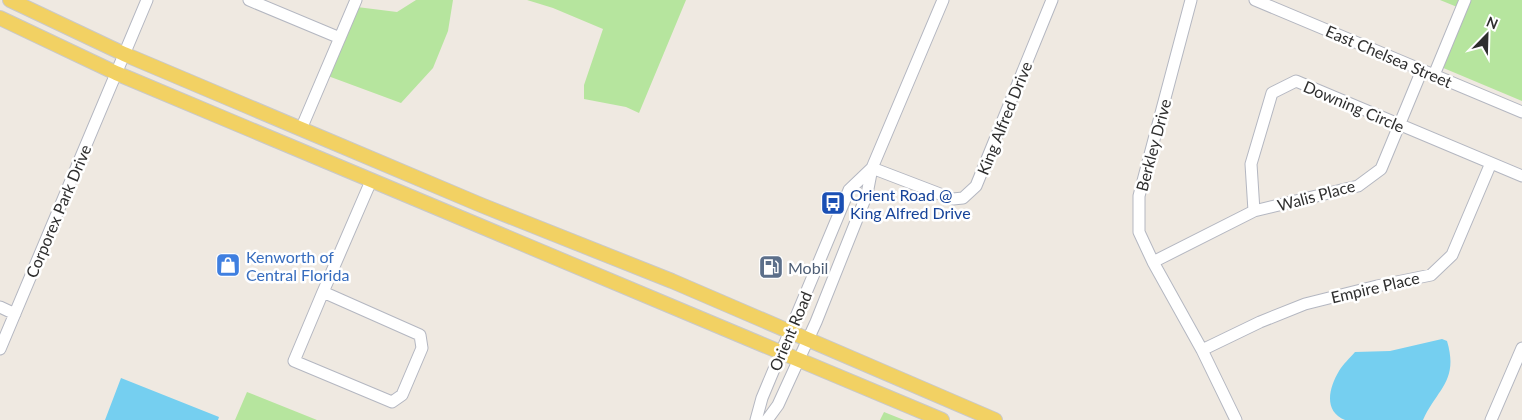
<svg xmlns="http://www.w3.org/2000/svg" width="1522" height="420" viewBox="0 0 1522 420" font-family="Lato,sans-serif">
<style>
.green{fill:#b6e59e}
.water{fill:#75cff0}
.lines{fill:none;stroke-linecap:round;stroke-linejoin:round}
.minor-casing{stroke:#b4b7c1;stroke-width:13}
.major-casing{stroke:#c9c9c9;stroke-width:16}
.minor{stroke:#fff;stroke-width:11}
.major{stroke:#f2d163;stroke-width:14}
.labels{text-anchor:middle;dominant-baseline:central;stroke-width:5;stroke-linejoin:round;paint-order:stroke}
.street-label{font-size:16px;fill:#2e2e2e;stroke:#fff}
.transit-label{font-size:16px;fill:#164399;stroke:#fff;text-anchor:start}
.shop-label{font-size:16px;fill:#366cbe;stroke:#fff;text-anchor:start}
.service-label{font-size:16px;fill:#4e5e75;stroke:#fff;text-anchor:start}
</style>
<rect width="100%" height="100%" fill="#efe9e1"/>
<!-- green -->
<path class="green" d="M 416,0 L 453,0 L 448,31 L 433,68 L 401,103 L 328,76 L 357,7 L 397,12 Z
M 527,0 L 686,0 L 639,113 L 626,107 L 584,99 L 584,85 L 603,29 L 553,8 Z
M 1440,0 L 1522,0 L 1522,101 L 1441,67 L 1467,11 Z
M 247,392 L 317,420 L 235,420 Z
M 884,412 L 904,420 L 880,420 Z"/>
<!-- water -->
<path class="water" d="M 1442,339 L 1447,341 C 1459,381 1437,389 1423,420 L 1345,420 C 1323,411 1329,388 1339,371 C 1343,364 1350,358 1355,352 L 1390,351 Z
M 121,378 L 219,417 L 218,420 L 105,420 Z"/>
<g class="lines">
<defs>
<path id="minor" d="M 249,0 L 340,38
M 1191,0 L 1139,196 L 1139,232 L 1153,262 L 1202,350 L 1236,420
M 1255,0 L 1522,112
M 1434,75 L 1465,0
M 301,129 L 356,0
M 872,168 L 953,199 L 963,198 L 976,186 L 1052,0
M 1254,211 L 1251,164 L 1272,93 L 1296,81 L 1522,176
M 1153,262 L 1254,211 L 1358,186 L 1381,169 L 1422,70
M 323,292 L 420,335 L 422,348 L 402,395 L 392,402 L 294,361 Z
M 323,292 L 371,181
M 0,307 L 15,314
M 0,349 L 147,0
M 1202,350 L 1260,322 L 1305,304 L 1377,286 L 1431,275 L 1452,255 L 1491,163
M 756,420 L 762,398 L 849,190 L 872,168
M 767,420 L 778,405 L 816,322 L 867,194 L 872,168 L 943,0
M 1491,420 L 1522,348"/>
<path id="major" d="M 10,0 L 124,54 L 481,205 L 672,281 L 995,420
M 0,18 L 116,73 L 942,420"/>
</defs>
<!-- minor casing -->
<use href="#minor" class="minor-casing"/>
<!-- major casing -->
<use href="#major" class="major-casing"/>
<!-- minor -->
<use href="#minor" class="minor"/>
<!-- major -->
<use href="#major" class="major"/>
</g>
<!-- icons -->
<defs>
<symbol id="bus-square" viewBox="-11 -11 22 22"><rect x="-9" y="-9" width="18" height="18" rx="4" fill="#1a4fb4" stroke="#fff"/><path d="M-5-6H5V4H4V6H2V4H-2V6H-4V4H-5ZM-3.5-4V0h7V-4ZM-3.5 1.2v1.5H-2V1.2ZM2 1.2v1.5H3.5V1.2Z" fill="#fff"/></symbol>
<symbol id="shop-square" viewBox="-11 -11 22 22"><rect x="-9" y="-9" width="18" height="18" rx="4" fill="#3f7fe0" stroke="#fff"/><path d="M-5-2.5h2.3a2.7 3.5 0 0 1 5.4 0H5L5.5 6h-11ZM-1.5-2.5h3a1.5 2.3 0 0 0-3 0Z" fill="#fff"/></symbol>
<symbol id="fuel-square" viewBox="-11 -11 22 22"><rect x="-9" y="-9" width="18" height="18" rx="4" fill="#5c6f8a" stroke="#fff"/><path d="M-5.5-6h7V0h2V4h1.3V-2.5L3-4.5l.8-.8L6-3V5H2.5V1h-1V6h-7ZM-4.2-4.7v3.2H.2V-4.7Z" fill="#fff"/></symbol>
</defs>
<g fill-rule="evenodd">
<use href="#bus-square" x="819" y="189" width="28" height="28"/>
<use href="#shop-square" x="214" y="251" width="28" height="28"/>
<use href="#fuel-square" x="757" y="253" width="28" height="28"/>
</g>
<g class="labels">
<!-- street labels -->
<g class="street-label">
<text transform="translate(1389 56) rotate(23)">East Chelsea Street</text>
<text transform="translate(1354 106) rotate(23)">Downing Circle</text>
<text transform="translate(1004 118) rotate(-68)">King Alfred Drive</text>
<text transform="translate(1153 145) rotate(-75)">Berkley Drive</text>
<text transform="translate(1316 195) rotate(-15)">Walis Place</text>
<text transform="translate(58 211) rotate(-67)">Corporex Park Drive</text>
<text transform="translate(1375 287) rotate(-13)">Empire Place</text>
<text transform="translate(790 331) rotate(-67)">Orient Road</text>
</g>
<!-- transit labels -->
<g class="transit-label">
<text x="850" y="194">Orient Road @<tspan x="850" dy="18">King Alfred Drive</tspan></text>
</g>
<!-- shop labels -->
<g class="shop-label">
<text x="246" y="256">Kenworth of<tspan x="246" dy="18">Central Florida</tspan></text>
</g>
<!-- service labels -->
<g class="service-label">
<text x="788" y="267">Mobil</text>
</g>
</g>
<!-- north arrow -->
<g transform="translate(1487 35) rotate(23)" stroke="#ffffff" stroke-width="4" paint-order="stroke">
<path d="M0-4L9 19L0 12L-9 19Z" fill="#2e2e2e"/>
<text y="-8" font-size="14" font-weight="bold" text-anchor="middle" fill="#2e2e2e">N</text>
</g>
</svg>
